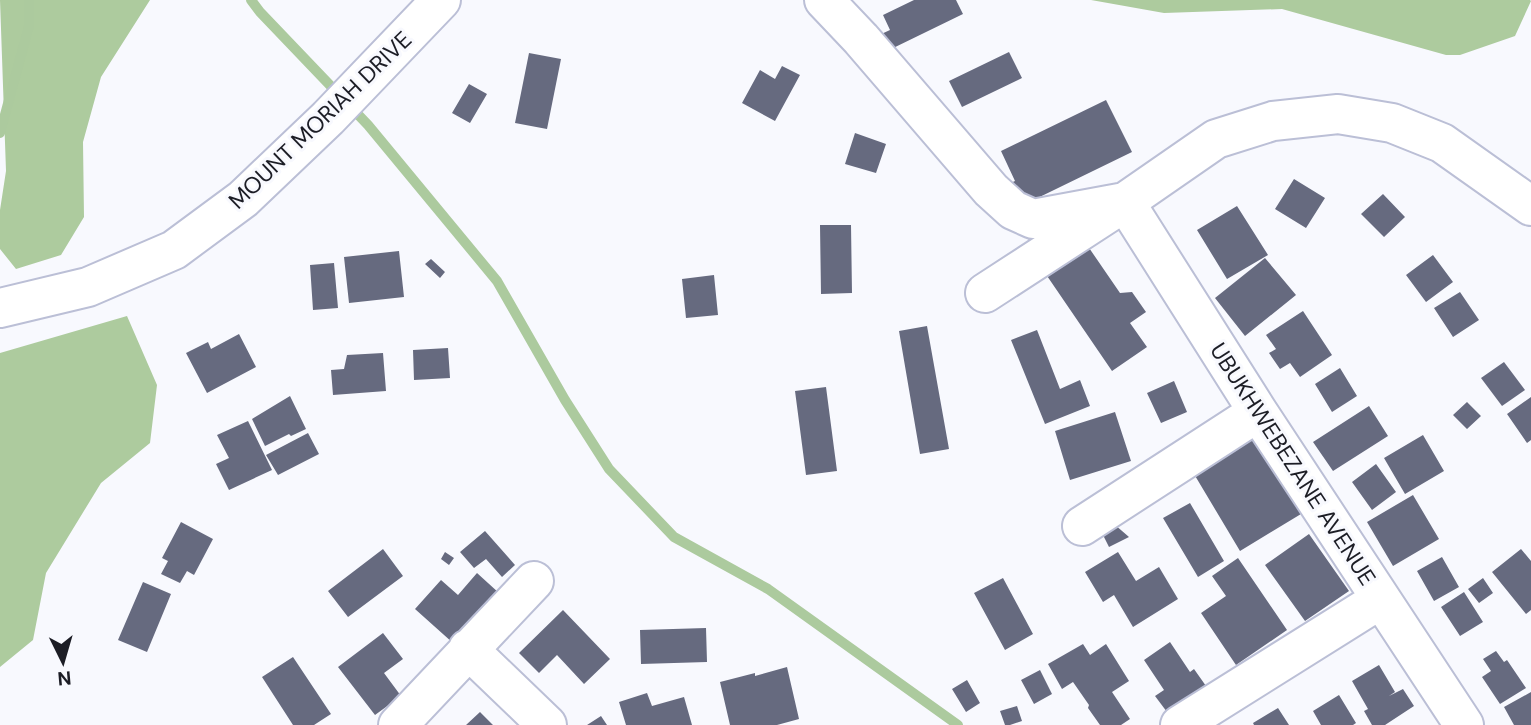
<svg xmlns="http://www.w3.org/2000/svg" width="1531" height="725" viewBox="0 0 1531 725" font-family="'DM Sans',sans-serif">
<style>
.forest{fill:#adcb9e}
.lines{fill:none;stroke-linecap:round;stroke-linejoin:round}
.stream{stroke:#acca9e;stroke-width:10}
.building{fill:#666a7f}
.minor-casing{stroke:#bbbfd6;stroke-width:42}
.minor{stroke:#fff;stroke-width:38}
.labels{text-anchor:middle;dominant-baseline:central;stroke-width:6;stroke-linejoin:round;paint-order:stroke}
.street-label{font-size:23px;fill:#1c1d25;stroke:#f8f9fe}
</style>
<rect width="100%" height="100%" fill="#f8f9fe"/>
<!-- forest -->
<path class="forest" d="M 0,0 L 150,0 L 101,77 L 83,142 L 84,217 L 61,255 L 16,269 L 0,249 L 0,210 L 6,171 Z
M 1091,0 L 1530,0 L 1531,1 L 1515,36 L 1460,55 L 1446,55 L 1282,9 L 1164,13 Z
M 127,316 L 157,385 L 150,443 L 101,483 L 46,573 L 33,640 L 0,667 L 0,353 Z"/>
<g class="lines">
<!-- stream -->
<path class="stream" d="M 251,0 L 260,12 L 368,125 L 497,281 L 565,400 L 609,469 L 674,537 L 768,589 L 958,725
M 0,133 L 29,26 L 29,0"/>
</g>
<!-- building -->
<path class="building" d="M 914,0 L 956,0 L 963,14 L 885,52 L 877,36 L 890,30 L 883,15 Z
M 1009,52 L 1022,78 L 962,107 L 949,81 Z
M 529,53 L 561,59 L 547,129 L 515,123 Z
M 782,66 L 800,75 L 775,121 L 742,103 L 760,70 L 775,79 Z
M 469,84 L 487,94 L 470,123 L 452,113 Z
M 1106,100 L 1132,152 L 1013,210 L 1002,187 L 1015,181 L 1001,151 Z
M 855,133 L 886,144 L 876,173 L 845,164 Z
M 1294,179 L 1325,198 L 1306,228 L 1275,209 Z
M 1383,194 L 1405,217 L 1384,237 L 1361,214 Z
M 1237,206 L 1268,255 L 1227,279 L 1197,230 Z
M 820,225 L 851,225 L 852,293 L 821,294 Z
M 1085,242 L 1120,293 L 1132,292 L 1146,312 L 1130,323 L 1147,347 L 1112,371 L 1043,270 Z
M 399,251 L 404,297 L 349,303 L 344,257 Z
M 1433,255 L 1453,282 L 1426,302 L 1406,275 Z
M 1265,258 L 1296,295 L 1245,336 L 1215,298 Z
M 431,259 L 445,272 L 440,278 L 425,264 Z
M 334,263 L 338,308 L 313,310 L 310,265 Z
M 714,275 L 718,315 L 686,318 L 682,279 Z
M 1460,292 L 1479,320 L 1453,337 L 1434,308 Z
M 1303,311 L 1332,355 L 1300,377 L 1290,363 L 1280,369 L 1269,353 L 1276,349 L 1266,335 Z
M 927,326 L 949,449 L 920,454 L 899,331 Z
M 1037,330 L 1060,389 L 1080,380 L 1090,406 L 1045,424 L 1011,340 Z
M 239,334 L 256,367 L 207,393 L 186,353 L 208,342 L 211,349 Z
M 448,348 L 450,378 L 414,380 L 413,350 Z
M 383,353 L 386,391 L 333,395 L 331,370 L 344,369 L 347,355 Z
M 1504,362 L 1525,390 L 1502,406 L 1481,378 Z
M 1340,368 L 1357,396 L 1332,412 L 1315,384 Z
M 1174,381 L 1187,412 L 1161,423 L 1147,393 Z
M 826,387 L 837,471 L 806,475 L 795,391 Z
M 290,396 L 306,429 L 291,436 L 289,434 L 265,446 L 252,419 Z
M 1531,397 L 1531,440 L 1527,443 L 1507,414 Z
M 1467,402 L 1481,416 L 1467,429 L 1453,415 Z
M 1369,406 L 1388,436 L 1333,471 L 1313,442 Z
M 1115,412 L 1131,461 L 1070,480 L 1055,431 Z
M 248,421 L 272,470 L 229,490 L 216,464 L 229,458 L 217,435 Z
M 308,433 L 319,454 L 278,475 L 266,455 Z
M 1251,433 L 1301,514 L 1240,551 L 1191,469 Z
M 1423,435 L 1444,471 L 1405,494 L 1384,458 Z
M 1376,464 L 1396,492 L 1372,510 L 1352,482 Z
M 1413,495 L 1439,539 L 1393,566 L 1367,522 Z
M 1190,503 L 1224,561 L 1198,577 L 1163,518 Z
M 181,522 L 213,539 L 194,575 L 187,571 L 180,583 L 161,574 L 168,561 L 162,558 Z
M 1114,524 L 1129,537 L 1109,547 L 1101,531 Z
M 485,531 L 515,565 L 502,577 L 486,559 L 474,568 L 460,552 Z
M 1309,534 L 1349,591 L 1305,621 L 1265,565 Z
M 383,549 L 403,576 L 348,617 L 328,591 Z
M 1521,549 L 1531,561 L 1531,610 L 1526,614 L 1492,572 Z
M 445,552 L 454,558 L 449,565 L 441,559 Z
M 1118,552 L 1136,581 L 1159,567 L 1178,599 L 1133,627 L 1114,595 L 1103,602 L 1085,572 Z
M 1442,557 L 1459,587 L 1434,601 L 1417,571 Z
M 1238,558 L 1287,630 L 1236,665 L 1201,613 L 1226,596 L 1212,576 Z
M 477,573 L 499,593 L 453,643 L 415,609 L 441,580 L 458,595 Z
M 1003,578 L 1033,634 L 1005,650 L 974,593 Z
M 1483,578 L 1493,593 L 1479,603 L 1468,589 Z
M 143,582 L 171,594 L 147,652 L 118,640 Z
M 1464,592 L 1483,622 L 1460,636 L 1441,607 Z
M 563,610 L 610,659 L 584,684 L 557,655 L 539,673 L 519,653 Z
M 706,628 L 707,662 L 641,664 L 640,630 Z
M 383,633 L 403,659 L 384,673 L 401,696 L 375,715 L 338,667 Z
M 1170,642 L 1190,672 L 1194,669 L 1206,686 L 1167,712 L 1155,696 L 1164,690 L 1144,660 Z
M 1083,644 L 1090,655 L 1106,644 L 1129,681 L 1112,692 L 1130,719 L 1121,725 L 1100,725 L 1088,708 L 1089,705 L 1073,682 L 1062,689 L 1048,664 Z
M 1496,651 L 1504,662 L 1507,660 L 1526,688 L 1500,704 L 1482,677 L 1491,671 L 1483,659 Z
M 293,657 L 331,714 L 314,725 L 293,725 L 262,677 Z
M 1379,665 L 1395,692 L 1389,696 L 1403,689 L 1414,706 L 1385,725 L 1372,725 L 1364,711 L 1368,709 L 1352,681 Z
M 787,667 L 799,719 L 777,725 L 730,725 L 720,682 L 755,673 L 755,676 Z
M 1040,670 L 1052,694 L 1034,704 L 1021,680 Z
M 967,680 L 980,703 L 966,712 L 952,689 Z
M 1531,692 L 1531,725 L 1514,725 L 1504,707 Z
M 647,693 L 652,706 L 684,697 L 692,725 L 626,725 L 619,702 Z
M 1339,695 L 1356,723 L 1353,725 L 1321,725 L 1313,711 Z
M 1017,706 L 1022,721 L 1010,725 L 1005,725 L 1000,711 Z
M 1278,708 L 1289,725 L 1254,725 L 1253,723 Z
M 480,712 L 493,725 L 466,725 Z
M 601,716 L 607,725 L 587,725 Z"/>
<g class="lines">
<defs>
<path id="minor" d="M 824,0 L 861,39 L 991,190 L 1013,210 L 1033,219 L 1125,202 L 1258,412 L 1464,725
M 985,293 L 1125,202 L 1216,139 L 1273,121 L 1338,114 L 1392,123 L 1442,143 L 1531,206
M 0,308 L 88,287 L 174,250 L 243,199 L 328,118 L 441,0
M 1082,526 L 1258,412
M 468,649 L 547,725
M 398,725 L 534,581
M 1180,725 L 1381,599"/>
</defs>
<!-- minor casing -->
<use href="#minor" class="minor-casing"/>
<!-- minor -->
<use href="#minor" class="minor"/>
</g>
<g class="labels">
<!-- street labels -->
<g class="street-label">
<text transform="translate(320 120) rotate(-44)">MOUNT MORIAH DRIVE</text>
<text transform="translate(1293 464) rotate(57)">UBUKHWEBEZANE AVENUE</text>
</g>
</g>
<!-- north arrow -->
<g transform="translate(63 662) rotate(175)" stroke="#f8f9fe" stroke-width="5" paint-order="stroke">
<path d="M0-5L12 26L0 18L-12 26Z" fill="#1c1d25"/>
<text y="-10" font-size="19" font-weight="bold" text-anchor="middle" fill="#1c1d25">N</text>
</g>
</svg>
